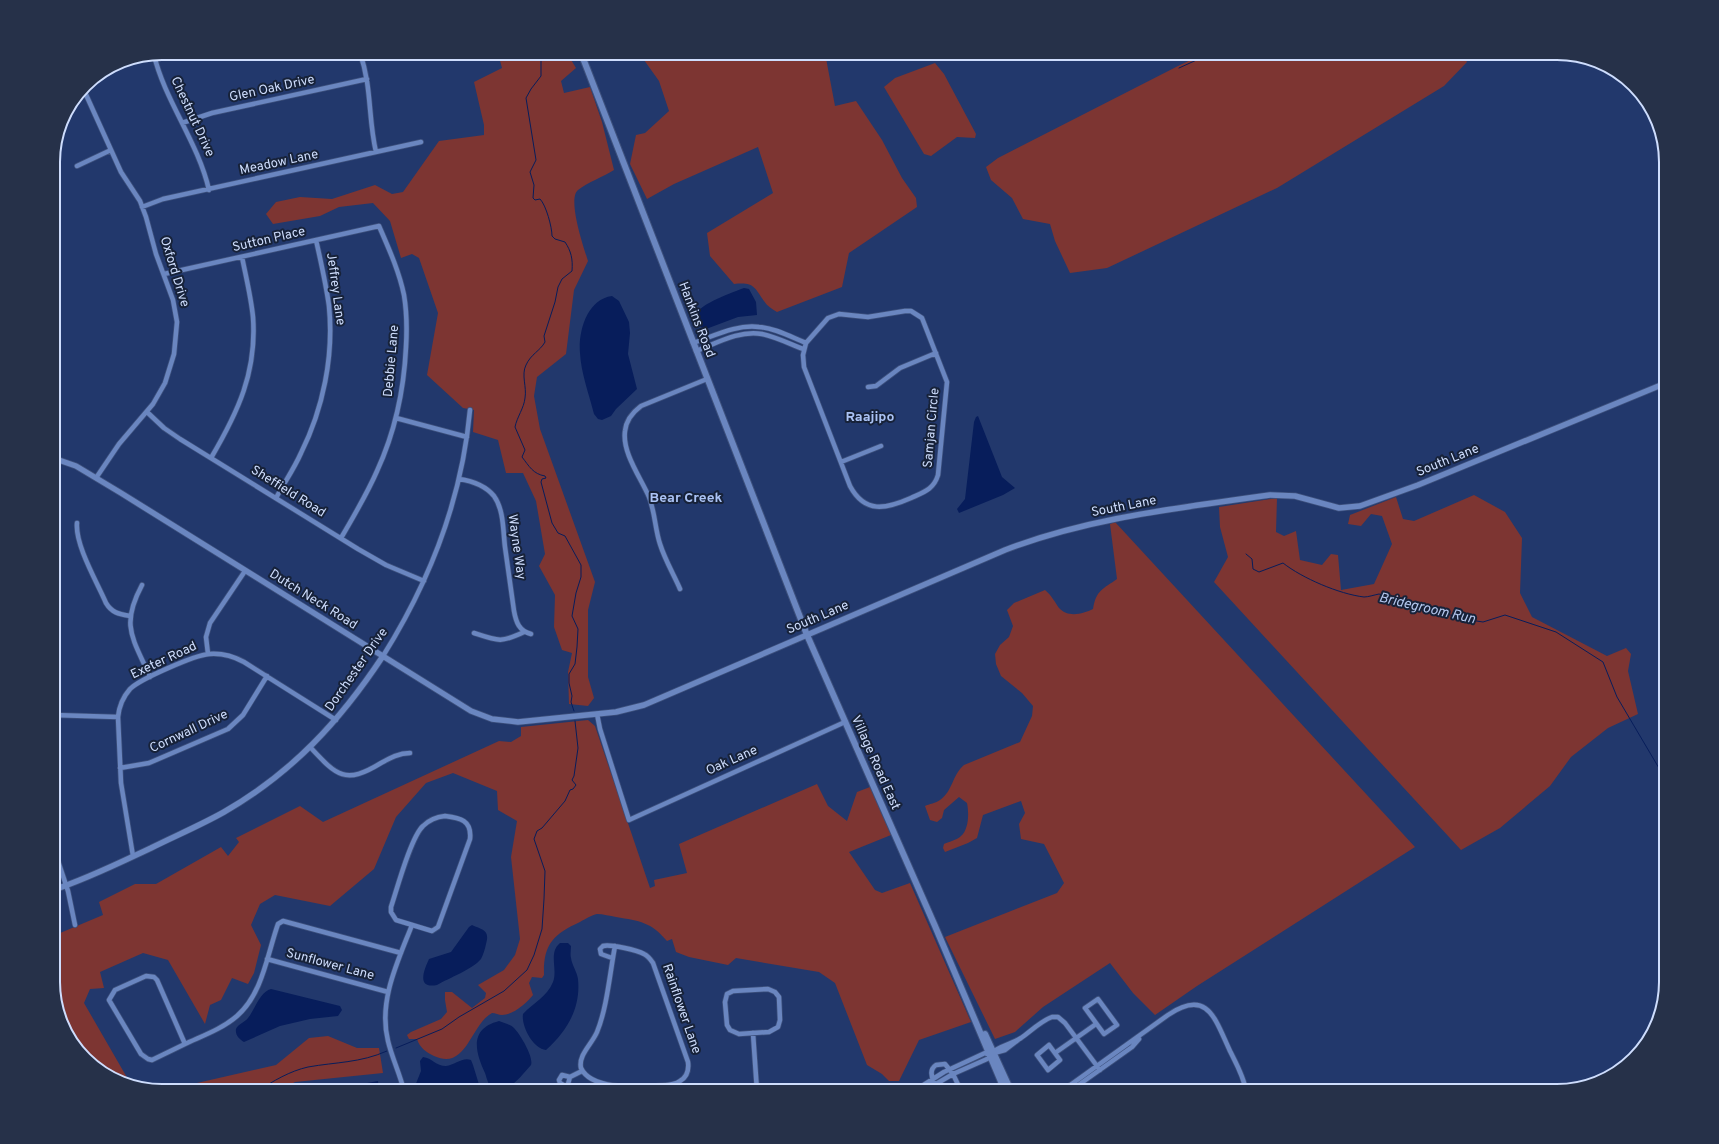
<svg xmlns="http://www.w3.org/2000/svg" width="1719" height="1144" viewBox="0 0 1719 1144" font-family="Overpass,sans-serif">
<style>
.green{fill:#7d3532}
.water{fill:#071d5b}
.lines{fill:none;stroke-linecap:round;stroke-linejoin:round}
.stream{stroke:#071d5b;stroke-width:1}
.minor-casing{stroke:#3d507c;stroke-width:6}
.tertiary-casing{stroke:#3d507c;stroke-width:7}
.secondary-casing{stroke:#3d507c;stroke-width:8}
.minor{stroke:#6a86c0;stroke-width:4.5}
.tertiary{stroke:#6a86c0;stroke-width:5.5}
.secondary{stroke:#6a86c0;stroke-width:6}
.labels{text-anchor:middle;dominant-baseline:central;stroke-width:4;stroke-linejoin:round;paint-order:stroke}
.street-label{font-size:13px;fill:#ceddfd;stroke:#172239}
.neighbourhood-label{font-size:14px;font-weight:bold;fill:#abc3f5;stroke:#172239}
.water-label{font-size:14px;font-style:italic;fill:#b4c7ed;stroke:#172239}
.rim{fill:none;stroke:#ceddfd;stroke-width:2}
</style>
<rect width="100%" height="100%" fill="#22386c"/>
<!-- green -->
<path class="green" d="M 498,53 L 567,53 L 576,68 L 561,81 L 564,93 L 590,87 L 602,122 L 614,170 C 603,177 588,182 578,190 C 567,199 584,248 588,261 L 574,290 L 566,354 L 537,377 L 534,396 L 540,429 L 595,582 L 588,610 L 588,677 L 594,698 L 588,706 L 569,704 L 568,672 L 572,653 L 562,650 L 554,627 L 555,595 L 539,566 L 545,554 L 536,501 L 523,473 L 506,473 L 498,440 L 473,432 L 474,410 L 463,408 L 427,375 L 438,313 L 419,258 L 412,254 L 401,258 L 390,221 L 373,203 L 339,207 L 320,216 L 273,224 L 266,214 L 276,202 L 300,197 L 332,199 L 375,185 L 392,194 L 403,192 L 439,141 L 484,135 L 484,125 L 474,82 L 502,68 Z
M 666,53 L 825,53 L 835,106 L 856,101 L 882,140 L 902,178 L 916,198 L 917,207 L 849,253 L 842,287 L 777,312 C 772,309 767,306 764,301 C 754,287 754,282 734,284 L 710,256 L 707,233 L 773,193 L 758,147 L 674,184 L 647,199 L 630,164 L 636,135 L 645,133 L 669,111 L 659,81 L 644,60 Z
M 1206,53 L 1461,53 L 1467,62 L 1444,86 L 1277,188 L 1107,268 L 1070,273 L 1055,241 L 1050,224 L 1023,219 L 1012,198 L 991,180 L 986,167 L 998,158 L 1180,65 Z
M 935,63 L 944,74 L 976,134 L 975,138 L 957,137 L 931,156 L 924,154 L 884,87 L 895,78 Z
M 1474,495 L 1505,512 L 1522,538 L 1520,593 L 1532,617 L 1607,656 L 1626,648 L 1631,654 L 1628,671 L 1638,714 L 1608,728 L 1571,757 L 1550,786 L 1500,828 L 1461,850 L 1214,582 L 1228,557 L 1220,527 L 1219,507 L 1277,498 L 1276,532 L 1284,536 L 1296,531 L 1300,560 L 1322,565 L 1331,554 L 1338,555 L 1341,590 L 1374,584 L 1392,544 L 1382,516 L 1371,514 L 1361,526 L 1348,524 L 1350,515 L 1396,497 L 1403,519 L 1414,521 Z
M 1115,522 L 1415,847 L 1197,986 L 1155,1015 L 1133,993 L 1110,963 L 1043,1007 L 1015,1032 L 995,1039 L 945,937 L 1057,893 L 1064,883 L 1044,844 L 1021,839 L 1019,824 L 1025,813 L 1021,801 L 983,815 L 977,838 L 968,843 L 945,852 L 943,848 L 944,844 C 948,842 957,840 961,836 C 969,829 969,813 967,803 L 959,797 L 944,810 L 942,818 L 937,822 L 930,820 L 925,806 C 929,804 936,803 940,800 C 953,791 952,775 964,765 L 1020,742 L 1032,716 L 1033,706 L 1022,693 L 1001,676 L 996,664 L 995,654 L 1000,645 L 1009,637 L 1013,626 L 1007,610 L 1014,603 L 1045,590 C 1052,596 1054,601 1059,608 C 1068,618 1083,614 1093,609 C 1096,590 1103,589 1117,579 L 1110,524 Z
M 588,720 L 595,726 L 650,888 L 655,886 L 654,880 L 687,873 L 679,844 L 817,784 L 828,806 L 847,821 L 857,792 L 870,787 L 891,835 L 849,852 L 875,890 L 882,893 L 910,883 L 971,1022 L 919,1040 L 899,1081 L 889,1081 L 882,1074 L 867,1065 L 835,983 L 819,972 L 736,958 L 728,965 L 689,957 L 676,952 L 672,939 L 667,941 C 651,922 640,921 616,917 C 610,916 603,914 597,914 C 592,915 585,919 580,922 C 553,934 543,945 544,975 L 542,978 L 532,977 L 529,983 L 533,995 C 527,1003 513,1015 502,1015 C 499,1015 495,1013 492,1013 C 470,1025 467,1071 434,1056 C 426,1052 420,1048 417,1039 L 409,1039 L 407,1035 L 411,1032 L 441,1019 L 447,1012 L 445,1000 L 445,992 L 452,992 L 472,1008 L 485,998 L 486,993 L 478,985 L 504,970 L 515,955 L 520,939 L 511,857 L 517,821 L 498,810 L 497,791 L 453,773 L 426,783 L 396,817 L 374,869 L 330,906 L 275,895 L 260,904 L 251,925 L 261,945 L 254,973 L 248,984 L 232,978 L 221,1000 L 210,1005 L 205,1024 L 168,960 L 143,953 L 100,972 L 104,988 L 90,989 L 84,1003 L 129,1081 L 102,1073 L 68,1036 L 53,989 L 53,936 L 103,915 L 99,902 L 135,884 L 156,884 L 221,847 L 228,856 L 239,842 L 236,838 L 300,806 L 323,822 L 499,741 L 511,742 L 521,736 L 521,727 Z
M 328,1036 L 357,1048 L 379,1048 L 383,1073 L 295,1082 L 279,1091 L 162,1091 L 276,1065 L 309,1038 Z"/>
<!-- water -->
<path class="water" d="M 744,288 L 749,289 L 756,302 L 757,315 L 738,317 L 706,329 L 701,327 L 697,314 C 699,304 734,292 744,288 Z
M 612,296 L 619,301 L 629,322 L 630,333 L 628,354 L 637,389 L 616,409 L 611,416 L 602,420 L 598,419 L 594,414 C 589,394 581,373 580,353 C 578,332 587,299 612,296 Z
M 978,416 L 1002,477 L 1015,488 L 1003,495 L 959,513 L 957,509 L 965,499 L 974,422 L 976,417 Z
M 472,925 C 483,930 490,930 486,944 C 485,949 483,955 481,959 C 473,969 449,978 437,985 C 416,989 424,970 429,959 L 451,952 L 469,927 Z
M 560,943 L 568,943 L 571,946 C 571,950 570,954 571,958 C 572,965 577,972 578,979 C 581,1008 567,1031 546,1050 C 533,1049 521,1026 523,1014 C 533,1003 547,997 553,982 C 558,969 548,953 560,943 Z
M 271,989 L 340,1006 L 342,1010 L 338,1016 L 310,1019 L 280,1026 L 244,1042 C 239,1039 235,1035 236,1029 C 238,1024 245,1022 248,1018 C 255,1009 260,992 271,989 Z
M 499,1021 C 504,1023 510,1024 514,1028 C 520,1034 534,1057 531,1065 C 521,1076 511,1091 495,1091 C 489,1088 487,1079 485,1073 C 475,1051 469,1029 499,1021 Z
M 423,1057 C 432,1058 436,1066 446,1066 C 455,1065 462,1057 471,1060 L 473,1065 L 481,1091 L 413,1091 L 421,1071 L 420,1061 Z
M 378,1081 L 379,1091 L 324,1091 Z"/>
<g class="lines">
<!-- stream -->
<path class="stream" d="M 541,53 L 541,76 L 531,89 L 526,98 L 536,160 L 530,172 L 534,185 L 533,198 L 535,200 L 540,199 C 546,205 552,227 552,236 L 555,239 L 565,242 C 571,251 573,259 572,271 L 562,279 L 558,287 L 555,302 L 544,336 L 545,342 C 540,351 531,354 526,365 C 521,375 527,387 525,398 C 524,408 517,417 515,427 L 525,450 L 522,457 C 529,466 533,474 545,476 L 546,478 L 542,479 L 541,482 L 552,523 L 558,533 L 565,536 L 581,565 L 581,577 L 576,593 L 572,616 L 578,629 L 577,647 L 575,664 L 569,674 L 569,683 L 572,696 L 571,702 L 574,711
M 1179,68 L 1212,53
M 1246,554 L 1252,559 L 1253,569 L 1259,572 L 1283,563 C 1302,578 1339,594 1364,597 C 1368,597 1374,595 1379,594 L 1464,619 L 1483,622 L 1505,615 L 1556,632 L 1603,662 L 1617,697 L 1666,780
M 396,1048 L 442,1029 L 459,1017 L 504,991 L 527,970 L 534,955 L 542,929 L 544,899 L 545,871 L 534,839 L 537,831 L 542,828 L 565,801 L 570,790 L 573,789 L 576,785 L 572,780 L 574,776 L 578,748 L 575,721
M 258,1091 C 273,1081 290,1071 308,1067 C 336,1062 360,1063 387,1051"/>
<defs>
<path id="minor" d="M 360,53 C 372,87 368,118 376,152
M 154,55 C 165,101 198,142 209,190
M 83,88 L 121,172 L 140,201 L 146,217 L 156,254 L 173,300 L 177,322 L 174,354 L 165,383 L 153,404 L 119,444 L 96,478
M 182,123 L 212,113 L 367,79
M 77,166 L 111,150
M 142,207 L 163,199 L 421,142
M 164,274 L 379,226 C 389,249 399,271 404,295 C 407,313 407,330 406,347 C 404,389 395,432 377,471 C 367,494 354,516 341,538
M 905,311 L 911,311 L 922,318 L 947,382 L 938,475 C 934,489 924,492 911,498 C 886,509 865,514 850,486 L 804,367 L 803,355 L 806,343 L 828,318 L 839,314 L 868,317 Z
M 693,343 C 714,336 737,324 759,327 C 775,328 791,337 806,343
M 696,351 C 717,343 739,330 762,334 C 776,337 790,344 803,349
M 868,387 L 876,386 L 900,368 L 936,353
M 147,412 L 164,428 L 180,439 L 358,549 L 386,565 L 424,581
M 396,418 L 467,437
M 211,458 C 238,412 257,372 253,317 C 251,297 246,277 242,257
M 841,462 L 881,446
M 459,479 C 472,481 485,485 494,496 C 504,510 503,531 505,547 C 508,568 511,590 514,611 C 516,622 519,631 531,634
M 276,498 C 284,483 294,469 301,453 C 323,409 334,356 329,306 C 326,284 321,262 316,240
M 77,523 C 75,545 97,582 106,603 C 112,613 119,614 130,616
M 142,585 C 120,626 133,638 150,677
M 680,589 C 674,575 665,560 660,544 C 655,529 655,512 649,497 C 641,478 622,453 625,431 C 626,421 633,412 641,406 L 707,379
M 474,633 C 498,641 501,643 524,632
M 208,654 L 206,637 L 210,623 L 245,571
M 383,656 C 430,581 462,498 470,410
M 597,714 L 600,729 L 629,820 L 845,722
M 53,715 L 118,717
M 310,747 C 337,776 345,785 381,763 C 390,758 399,753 410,753
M 120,768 L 149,763 L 228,729 L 243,715 L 267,676
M 445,816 C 460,818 472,820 470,839 L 438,927 L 432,931 L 396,920 L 391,912 L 391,907 C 397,889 411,837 423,826 C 429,820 436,817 445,816 Z
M 53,846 L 68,891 L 75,925
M 133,856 L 121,783 L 118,717 C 119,707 123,697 130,689 C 140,679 195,655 209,654 C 221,653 233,656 244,662 L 336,720
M 612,958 L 601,954 L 600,949 L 603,946 C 610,944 637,950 644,954 C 648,956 651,960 653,963 L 688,1062 C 689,1070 687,1077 680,1081 C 674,1086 664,1085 656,1086 C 636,1087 591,1090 581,1068 C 578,1055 592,1044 597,1032 C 607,1008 610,972 615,946
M 267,959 L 388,992
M 146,976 L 154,977 L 157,980 L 185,1044 L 152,1060 L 148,1059 L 141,1054 L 109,1000 L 115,990 Z
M 768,989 L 775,992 L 779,997 L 780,1020 L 778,1027 L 769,1032 L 739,1034 L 730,1030 L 727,1025 L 725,1002 L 727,994 L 733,991 Z
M 1098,999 L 1117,1025 L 1104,1034 L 1085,1008 Z
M 753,1033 L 757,1091
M 185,1044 C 202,1036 222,1029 237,1016 C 263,993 267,955 278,924 L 283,921 L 401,953
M 1049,1045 L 1060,1060 L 1048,1070 L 1037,1055 Z
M 994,1053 L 1005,1050 L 1018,1040
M 1055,1053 L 1096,1024
M 570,1077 L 568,1084 L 565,1086 L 560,1083 L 559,1080 L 562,1075 L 570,1077 L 582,1071
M 934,1082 C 931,1076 930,1069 936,1065 L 945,1064 L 953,1074 L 961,1091
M 404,1091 C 400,1074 392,1058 388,1041 C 378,1001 398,961 412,925
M 906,1091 L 922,1086 L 944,1072 L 985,1053 L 989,1055
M 924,1091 L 953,1074 L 987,1059 C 993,1047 1010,1045 1021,1038 C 1031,1031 1041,1021 1052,1017 L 1058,1017 L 1065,1023 L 1100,1070
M 1062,1091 L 1168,1015 C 1208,988 1215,1019 1230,1051 C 1236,1063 1244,1077 1246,1091
M 1070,1091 L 1132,1047 L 1139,1039"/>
<path id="tertiary" d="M 53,458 L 76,466 L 121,493 L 471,711 L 492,719 L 518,722 L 616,712 L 644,705 L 1005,550 C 1090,517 1181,508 1270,495 L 1295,496 L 1339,508 L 1360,506 L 1418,485 L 1666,383
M 53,890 C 87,879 119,863 151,848 C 175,836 201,825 224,812 C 292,773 340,721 383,656"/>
<path id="secondary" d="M 581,53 L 807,635 L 935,926 L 1005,1091
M 985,1034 L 1011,1091"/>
</defs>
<!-- minor casing -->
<use href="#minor" class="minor-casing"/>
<!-- tertiary casing -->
<use href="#tertiary" class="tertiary-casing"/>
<!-- secondary casing -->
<use href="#secondary" class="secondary-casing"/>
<!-- minor -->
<use href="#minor" class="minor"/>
<!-- tertiary -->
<use href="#tertiary" class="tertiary"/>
<!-- secondary -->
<use href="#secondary" class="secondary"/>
</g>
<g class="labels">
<!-- street labels -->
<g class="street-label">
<text transform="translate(272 89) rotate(-12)">Glen Oak Drive</text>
<text transform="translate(192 117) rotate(65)">Chestnut Drive</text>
<text transform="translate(279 163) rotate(-12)">Meadow Lane</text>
<text transform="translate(269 240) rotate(-13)">Sutton Place</text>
<text transform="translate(174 272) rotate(73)">Oxford Drive</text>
<text transform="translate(335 289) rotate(82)">Jeffrey Lane</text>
<text transform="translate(696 320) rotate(69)">Hankins Road</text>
<text transform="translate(392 361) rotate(-85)">Debbie Lane</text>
<text transform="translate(932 428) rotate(-85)">Samjan Circle</text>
<text transform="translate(1448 461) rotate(-22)">South Lane</text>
<text transform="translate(288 492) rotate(32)">Sheffield Road</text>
<text transform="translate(1124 507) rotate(-11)">South Lane</text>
<text transform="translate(516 547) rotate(82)">Wayne Way</text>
<text transform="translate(313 600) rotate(32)">Dutch Neck Road</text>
<text transform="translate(818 618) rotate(-23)">South Lane</text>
<text transform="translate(164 661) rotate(-25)">Exeter Road</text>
<text transform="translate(357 670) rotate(-55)">Dorchester Drive</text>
<text transform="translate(189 732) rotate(-25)">Cornwall Drive</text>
<text transform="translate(732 761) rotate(-24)">Oak Lane</text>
<text transform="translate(875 763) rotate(66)">Village Road East</text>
<text transform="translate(330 965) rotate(15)">Sunflower Lane</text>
<text transform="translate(681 1009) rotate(71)">Rainflower Lane</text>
</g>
<!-- neighbourhood labels -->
<g class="neighbourhood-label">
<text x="870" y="417">Raajipo</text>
<text x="686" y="498">Bear Creek</text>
</g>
<!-- water labels -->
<g class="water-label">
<text transform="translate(1427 609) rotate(13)">Bridegroom Run</text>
</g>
</g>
<!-- crop -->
<path d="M0 0H1719V1144H0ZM162 60H1557A102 102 0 0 1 1659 162V982A102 102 0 0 1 1557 1084H162A102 102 0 0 1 60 982V162A102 102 0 0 1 162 60Z" fill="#263149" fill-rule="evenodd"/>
<path class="rim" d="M162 60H1557A102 102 0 0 1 1659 162V982A102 102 0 0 1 1557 1084H162A102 102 0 0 1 60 982V162A102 102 0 0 1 162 60Z"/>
</svg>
